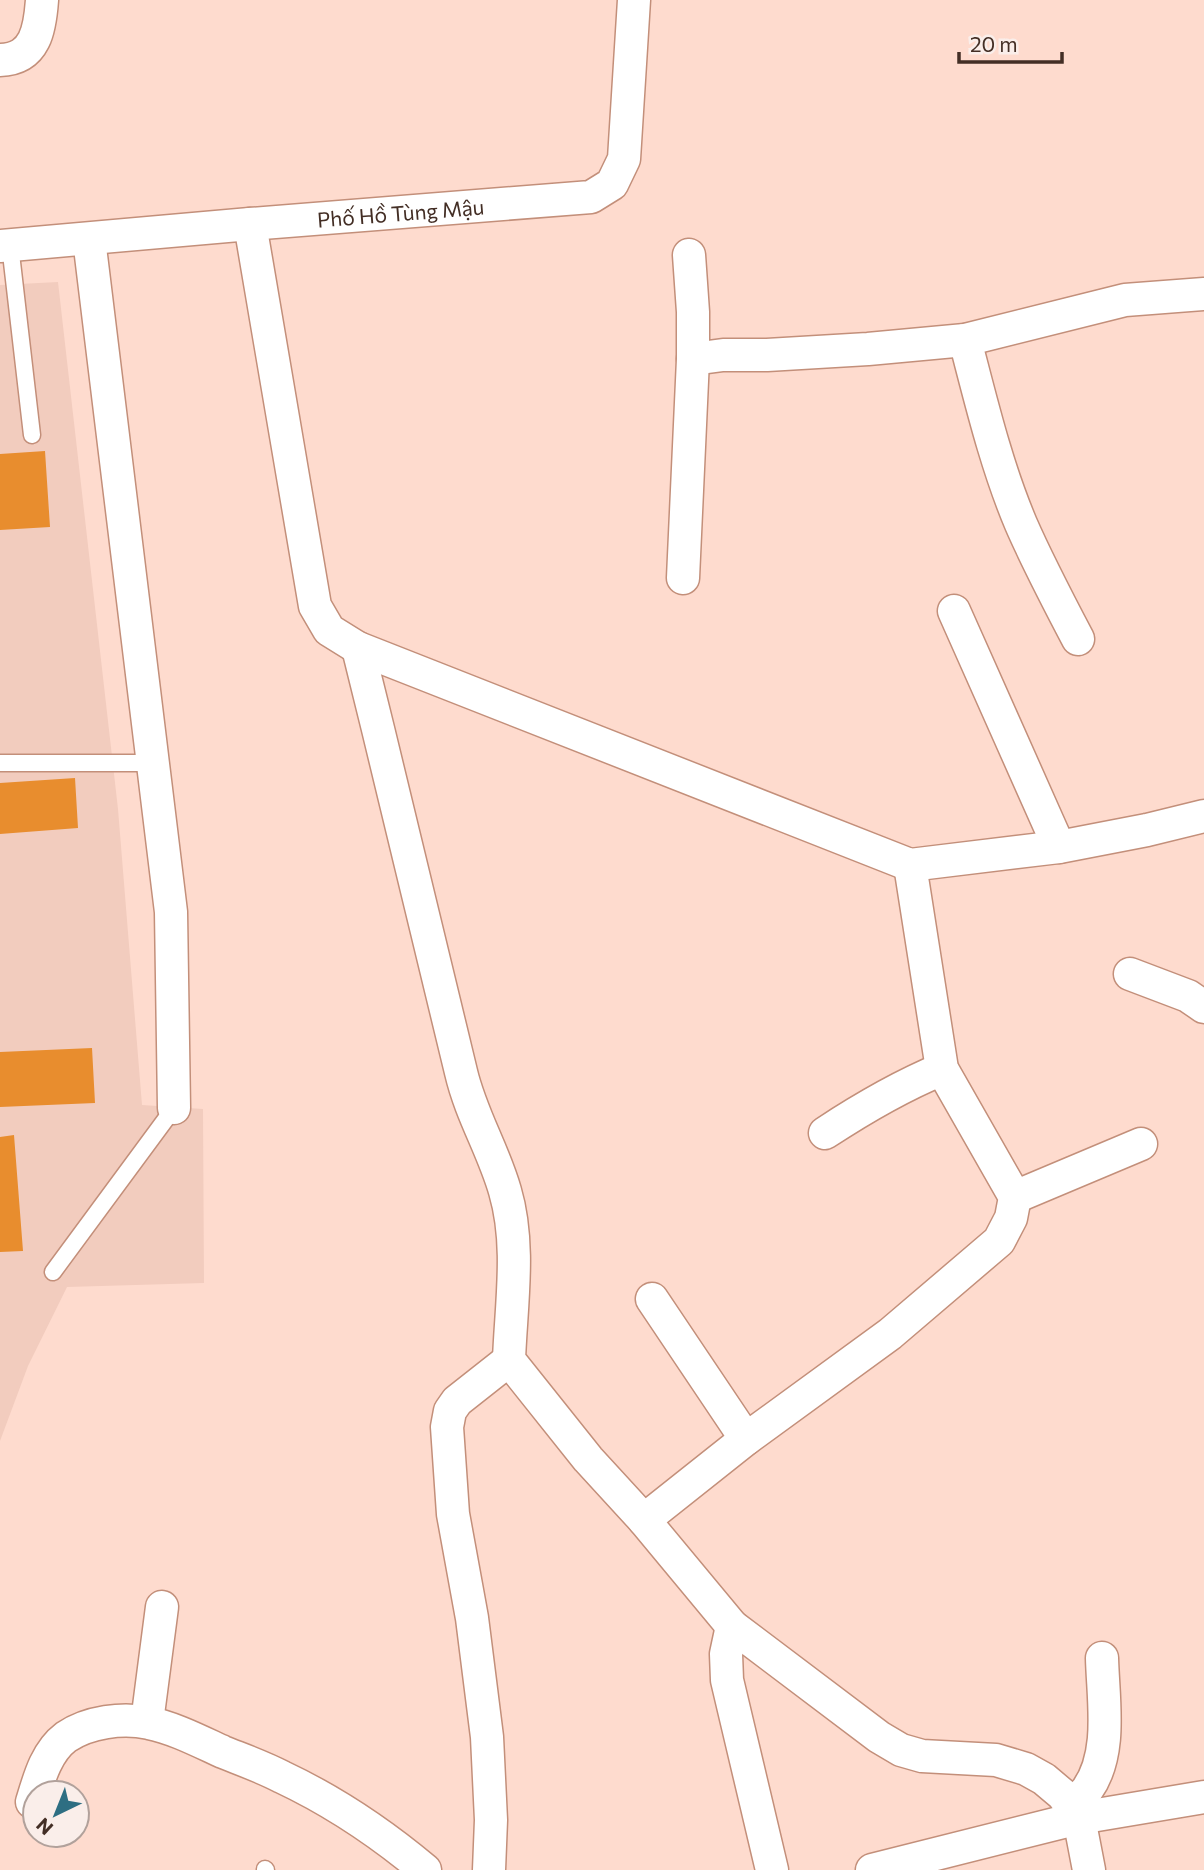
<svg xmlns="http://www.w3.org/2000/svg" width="1204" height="1870" viewBox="0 0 1204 1870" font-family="Commissioner,sans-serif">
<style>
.built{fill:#f2ccbe}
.building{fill:#e88d2e}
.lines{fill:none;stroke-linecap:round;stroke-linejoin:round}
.service-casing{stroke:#c38f7a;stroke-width:19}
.minor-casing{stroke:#c38f7a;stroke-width:35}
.service{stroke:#fff;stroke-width:16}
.minor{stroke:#fff;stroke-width:32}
.labels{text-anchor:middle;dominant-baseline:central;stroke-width:7;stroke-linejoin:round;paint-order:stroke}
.street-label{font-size:21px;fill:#432e25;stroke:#faeeea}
</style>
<rect width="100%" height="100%" fill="#fedbce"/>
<!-- built -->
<path class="built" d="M 58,282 L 118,809 L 142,1105 L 203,1109 L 204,1283 L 67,1287 L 28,1366 L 0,1441 L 0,285 Z"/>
<!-- building -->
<path class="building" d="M 45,451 L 50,527 L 0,530 L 0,454 Z
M 75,778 L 78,828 L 0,834 L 0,783 Z
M 92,1048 L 95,1103 L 0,1107 L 0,1052 Z
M 14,1135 L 23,1251 L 0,1252 L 0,1137 Z"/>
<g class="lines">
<defs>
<path id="service" d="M 10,245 L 32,435
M 0,763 L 152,763
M 53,1272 L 174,1108
M 265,1869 L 266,1870"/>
<g id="minor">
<path d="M 0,60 C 36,59 40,28 42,0"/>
<path d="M 250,224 L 315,606 L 329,630 L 358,648 L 910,865 L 1059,847 L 1147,830 L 1204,816"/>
<path d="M 89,239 L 171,912 L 174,1108"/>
<path id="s1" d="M 0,246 L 250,224 L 591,197 L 612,184 L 624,159 L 634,0"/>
<path d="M 689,255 L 693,312 L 693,359 L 723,355 L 767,355 L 868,349 L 965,340 L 1125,300 L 1204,294"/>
<path d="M 965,340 C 981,401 996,465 1021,524 C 1038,563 1058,601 1078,639"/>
<path d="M 683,578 L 693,359"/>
<path d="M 954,611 L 1059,847"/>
<path d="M 358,648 C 393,789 427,930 461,1072 C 471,1115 493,1149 505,1191 C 521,1245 511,1305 509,1360 L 588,1459 L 644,1520 L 732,1626 L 879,1737 L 901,1750 L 922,1756 L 996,1760 L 1026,1769 L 1044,1779 L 1063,1795 L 1079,1818 L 1089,1870"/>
<path d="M 1130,974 L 1188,996 L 1204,1007"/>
<path d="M 825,1133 C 863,1108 901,1086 942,1069"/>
<path d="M 1015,1197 L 1141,1144"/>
<path d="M 652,1299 L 746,1439"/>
<path d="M 644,1520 L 746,1439 L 890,1334 L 999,1241 L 1011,1218 L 1015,1197 L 942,1069 L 910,865"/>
<path d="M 732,1626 L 726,1654 L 727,1680 L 772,1870"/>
<path d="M 147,1722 L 162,1607"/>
<path d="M 32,1802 C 39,1779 46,1752 66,1737 C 88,1722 123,1717 149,1723 C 174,1728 199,1741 223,1752 C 243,1760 263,1767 282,1777 C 333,1801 382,1834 425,1870"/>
<path d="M 1070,1805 C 1076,1800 1082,1796 1087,1790 C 1113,1754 1103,1700 1102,1658"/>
<path d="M 489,1870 L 491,1820 L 487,1737 L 472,1618 L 453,1514 L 447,1427 L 450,1411 L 457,1401 L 509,1360"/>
<path d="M 872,1870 L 1079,1818 L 1204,1797"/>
</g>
</defs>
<!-- service casing -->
<use href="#service" class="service-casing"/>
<!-- minor casing -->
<use href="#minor" class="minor-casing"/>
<!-- service -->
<use href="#service" class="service"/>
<!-- minor -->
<use href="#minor" class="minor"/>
</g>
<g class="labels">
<!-- street labels -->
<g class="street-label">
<text stroke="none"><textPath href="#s1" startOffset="402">Phố Hồ Tùng Mậu</textPath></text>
</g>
</g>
<!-- north arrow -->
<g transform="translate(56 1814) rotate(223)"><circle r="33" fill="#faeeea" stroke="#b1a19b" stroke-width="2"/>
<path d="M0-5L12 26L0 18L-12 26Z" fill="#2e6e82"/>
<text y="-10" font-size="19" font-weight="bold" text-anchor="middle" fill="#432e25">N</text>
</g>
<!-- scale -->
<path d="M959 52v10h103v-10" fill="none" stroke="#432e25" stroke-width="3.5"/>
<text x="970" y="52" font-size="21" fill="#432e25" stroke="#faeeea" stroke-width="5" paint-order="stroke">20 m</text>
</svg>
